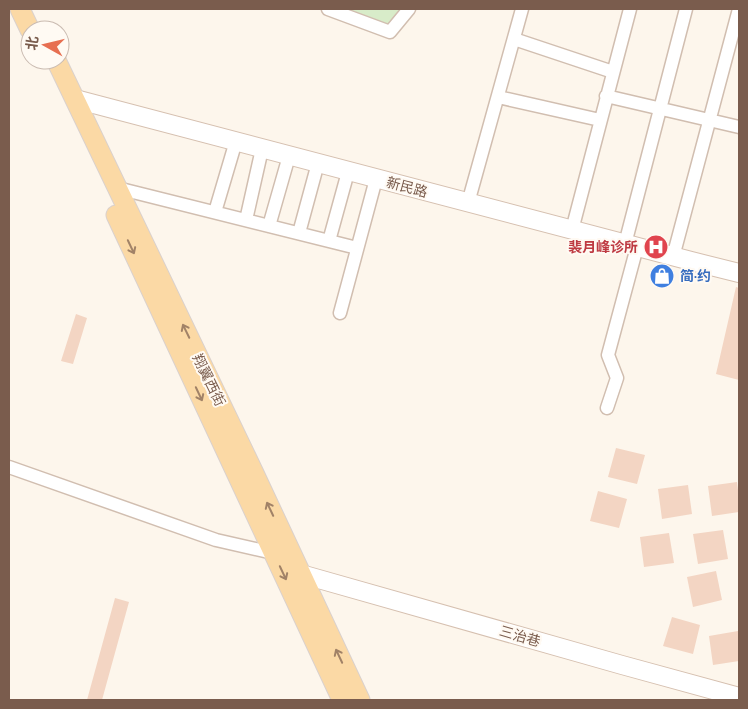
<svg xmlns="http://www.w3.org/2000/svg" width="748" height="709" viewBox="0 0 748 709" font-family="'PT Sans Narrow','Noto Sans SC',sans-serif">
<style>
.green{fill:#d8ecc9}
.building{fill:#f3d5c3}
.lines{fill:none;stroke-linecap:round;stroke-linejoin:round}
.street-casing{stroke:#d1beb0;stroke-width:15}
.secondary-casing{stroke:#d6c0b0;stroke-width:20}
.primary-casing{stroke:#dad1cd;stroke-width:21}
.street{stroke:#fff;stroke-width:12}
.secondary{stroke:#fff;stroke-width:18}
.primary{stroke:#fbd9a5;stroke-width:19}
.oneway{stroke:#a18267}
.labels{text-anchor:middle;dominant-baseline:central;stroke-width:4;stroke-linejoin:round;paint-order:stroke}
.street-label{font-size:14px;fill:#7a5c4d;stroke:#fffaf3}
.health-label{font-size:14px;font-weight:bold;fill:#be3a42;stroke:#fffaf3;text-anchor:end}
.shop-label{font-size:14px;font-weight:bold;fill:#366cbe;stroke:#fffaf3;text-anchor:start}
</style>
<rect width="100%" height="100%" fill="#fdf6ec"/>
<!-- green -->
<path class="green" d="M 328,9 L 404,9 L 390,32 Z"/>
<!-- building -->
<path class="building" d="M 736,287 L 739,288 L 739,380 L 716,374 Z
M 76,314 L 87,318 L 73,364 L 61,361 Z
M 616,448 L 645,455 L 637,484 L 608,477 Z
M 737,482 L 739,498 L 739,512 L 712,516 L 708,486 Z
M 688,485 L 692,514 L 662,519 L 658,489 Z
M 598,491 L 627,499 L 619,528 L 590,521 Z
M 723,530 L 728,559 L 698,564 L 693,534 Z
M 669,533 L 674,563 L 644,567 L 640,537 Z
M 716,571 L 722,600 L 693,607 L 687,577 Z
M 115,598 L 129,602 L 102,700 L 87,700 Z
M 672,617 L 700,625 L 693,654 L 663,646 Z
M 738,631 L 739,640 L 739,661 L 713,665 L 709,636 Z"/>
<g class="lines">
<defs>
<path id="street" d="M 328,9 L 390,32 L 409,9
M 514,39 L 613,72
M 606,96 L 739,127
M 498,97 L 600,120
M 117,188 L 357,248
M 468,203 L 522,9
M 215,212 L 236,141
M 246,220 L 262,149
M 269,226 L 289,156
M 572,230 L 630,9
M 299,233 L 318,163
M 329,241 L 348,172
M 625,244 L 686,9
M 673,257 L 739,9
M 340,313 L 376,179
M 607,408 L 617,378 L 608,355 L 637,247
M 9,467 L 216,540 L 273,553"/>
<path id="secondary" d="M 75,99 L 691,261 L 739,273
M 301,574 L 622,665 L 739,697"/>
<path id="primary" d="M 20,9 L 30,30
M 56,60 L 253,471 L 360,700
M 116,215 L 342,700"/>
</defs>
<!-- street casing -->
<use href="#street" class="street-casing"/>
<!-- secondary casing -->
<use href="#secondary" class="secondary-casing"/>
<!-- primary casing -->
<use href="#primary" class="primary-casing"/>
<!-- street -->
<use href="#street" class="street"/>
<!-- secondary -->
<use href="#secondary" class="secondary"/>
<!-- primary -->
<use href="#primary" class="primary"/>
</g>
<!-- one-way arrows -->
<defs><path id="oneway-shaft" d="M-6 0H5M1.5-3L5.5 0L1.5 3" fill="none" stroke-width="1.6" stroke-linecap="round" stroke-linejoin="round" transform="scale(1.25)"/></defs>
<g class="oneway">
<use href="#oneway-shaft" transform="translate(131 247) rotate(65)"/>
<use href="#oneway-shaft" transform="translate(186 331) rotate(-116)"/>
<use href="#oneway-shaft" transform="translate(199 394) rotate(65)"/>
<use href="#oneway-shaft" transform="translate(270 509) rotate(-115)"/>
<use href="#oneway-shaft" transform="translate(283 573) rotate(65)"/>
<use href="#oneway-shaft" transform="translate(339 656) rotate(-115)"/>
</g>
<!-- icons -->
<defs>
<symbol id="hospital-disc" viewBox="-11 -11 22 22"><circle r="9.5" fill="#e0444e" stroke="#fffaf3"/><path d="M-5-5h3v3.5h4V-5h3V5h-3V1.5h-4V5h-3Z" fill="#fff"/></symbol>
<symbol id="shop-disc" viewBox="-11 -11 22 22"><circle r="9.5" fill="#3f7fe0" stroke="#fffaf3"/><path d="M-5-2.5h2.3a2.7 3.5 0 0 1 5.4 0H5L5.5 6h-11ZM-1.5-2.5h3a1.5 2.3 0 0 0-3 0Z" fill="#fff"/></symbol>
</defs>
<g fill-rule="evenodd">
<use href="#hospital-disc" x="642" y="233" width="28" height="28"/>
<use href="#shop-disc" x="648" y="262" width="28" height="28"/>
</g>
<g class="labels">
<!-- street labels -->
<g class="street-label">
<text transform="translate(407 187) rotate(15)">新民路</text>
<text transform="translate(209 380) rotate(64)">翔翼西街</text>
<text transform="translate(520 636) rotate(16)">三治巷</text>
</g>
<!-- health labels -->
<g class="health-label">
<text x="638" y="247">裴月峰诊所</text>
</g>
<!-- shop labels -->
<g class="shop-label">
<text x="680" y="276">简·约</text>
</g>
</g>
<!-- border -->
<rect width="748" height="709" fill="none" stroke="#7a5c4d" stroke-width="20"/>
<!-- north arrow -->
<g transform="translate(45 45) rotate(278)"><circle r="24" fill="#fffaf3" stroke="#cabbb1"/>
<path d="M0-4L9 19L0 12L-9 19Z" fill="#e76f51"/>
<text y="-8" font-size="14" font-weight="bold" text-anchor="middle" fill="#7a5c4d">北</text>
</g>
</svg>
